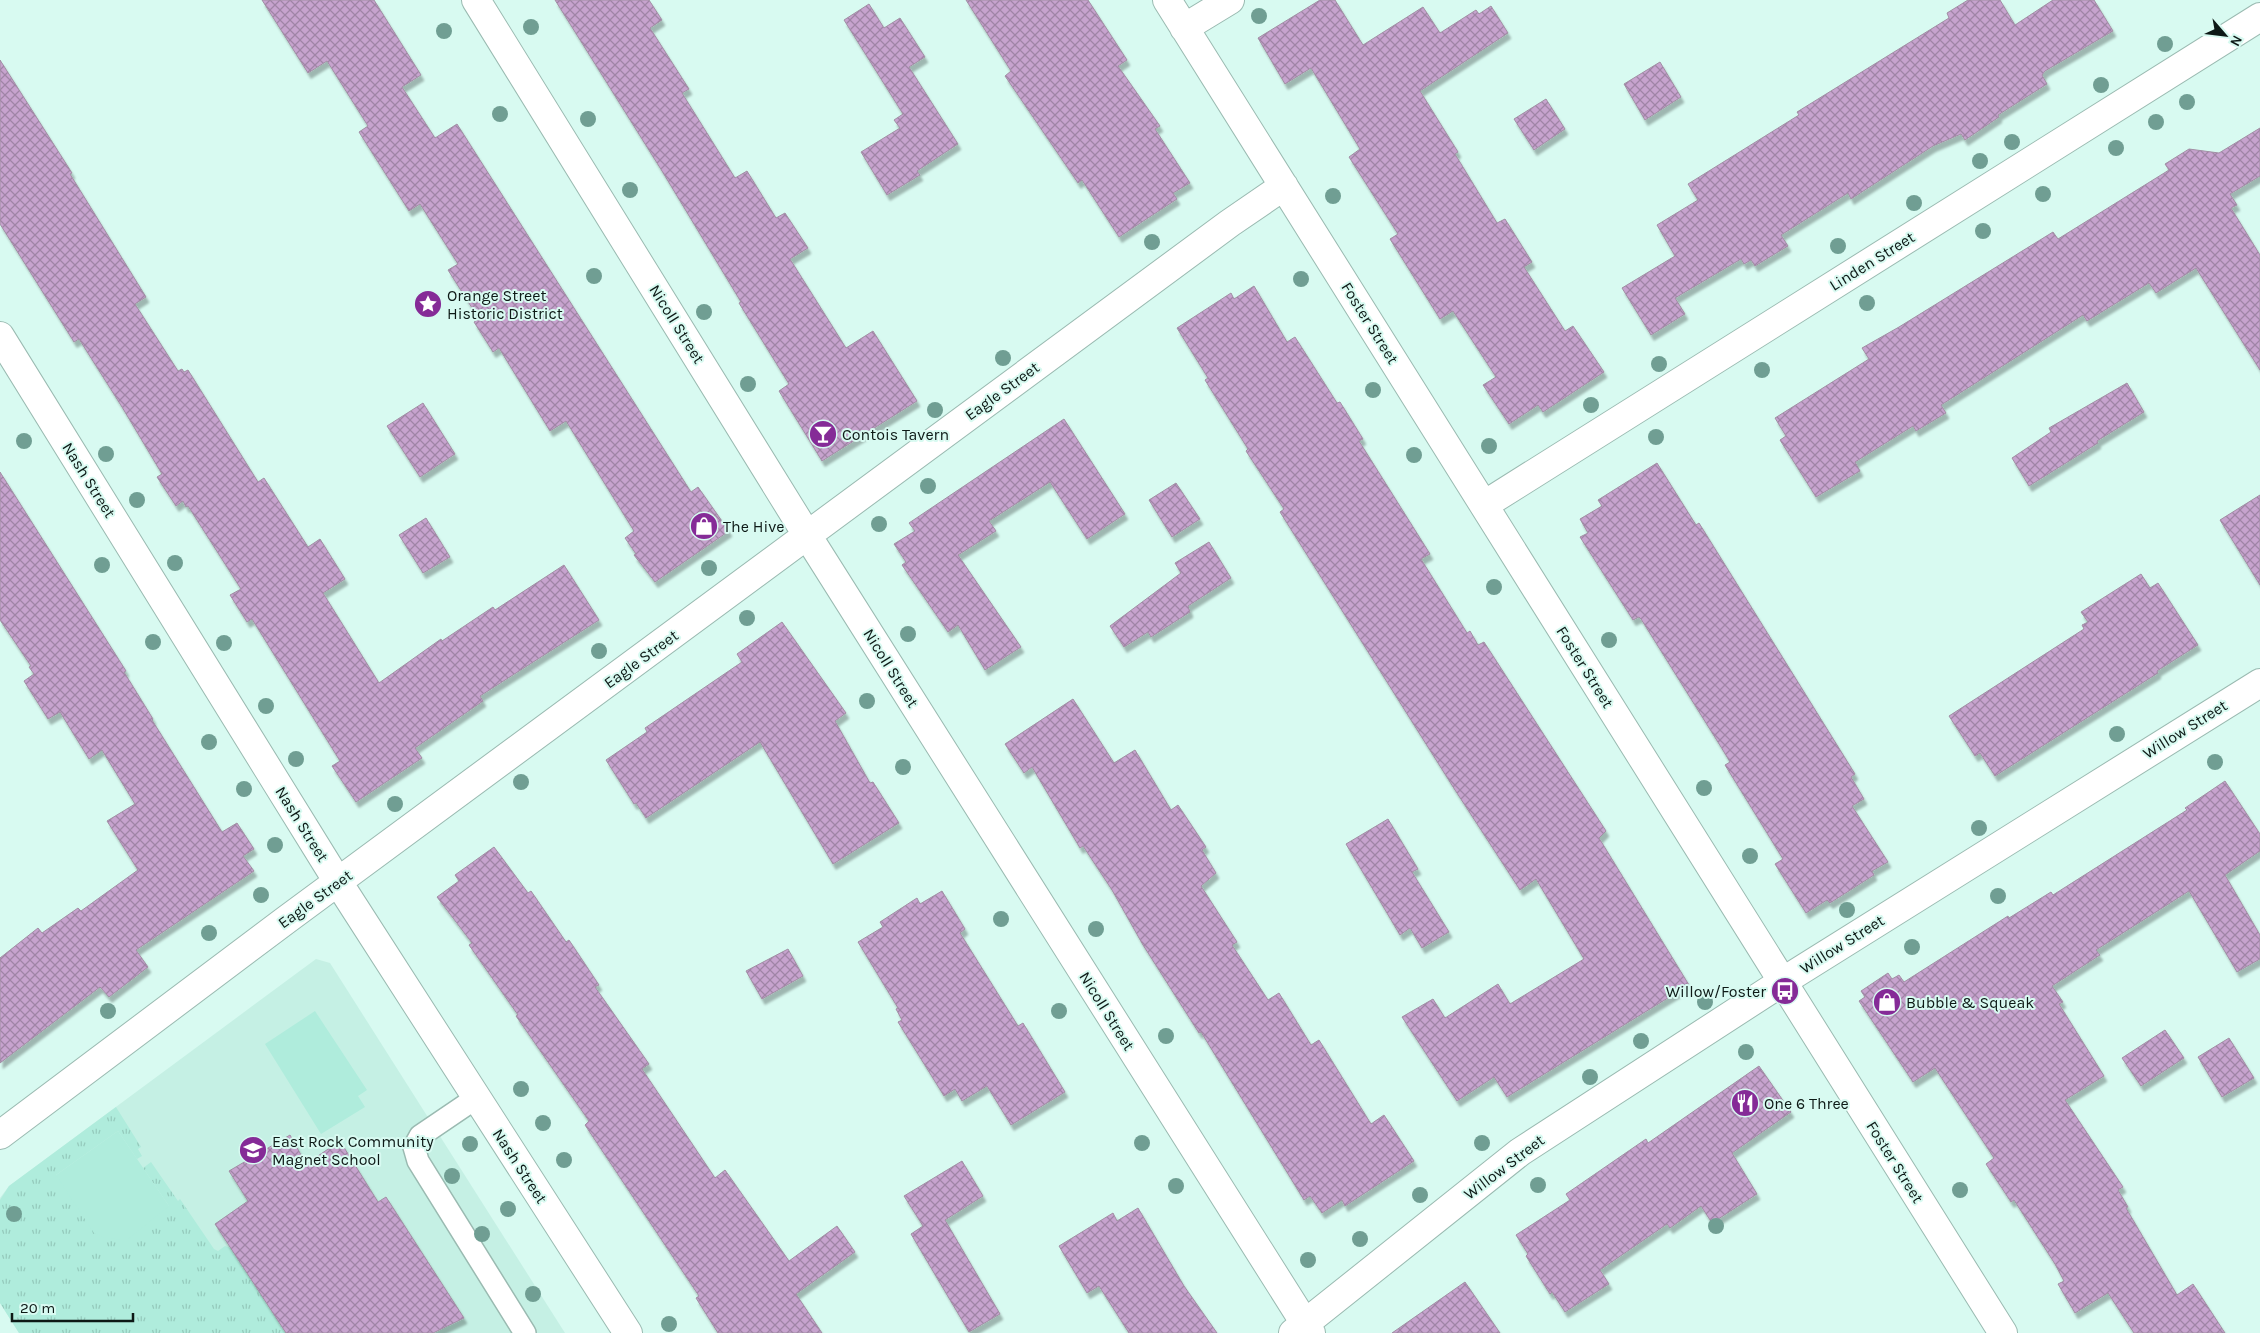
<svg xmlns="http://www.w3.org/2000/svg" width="2260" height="1333" viewBox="0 0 2260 1333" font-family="Karla,sans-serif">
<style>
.built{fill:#c5f0e4}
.grass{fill:url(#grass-tufts)}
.park{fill:#afecdc}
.building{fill:url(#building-cross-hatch);stroke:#a18fa4;filter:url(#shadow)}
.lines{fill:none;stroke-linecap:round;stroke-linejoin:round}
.lane-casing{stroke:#9abab1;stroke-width:24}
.street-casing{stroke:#9abab1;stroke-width:30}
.secondary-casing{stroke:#9abab1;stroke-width:30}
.lane{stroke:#fff;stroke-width:21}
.street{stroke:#fff;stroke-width:28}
.secondary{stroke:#fff;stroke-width:28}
.tree{fill:#709e93}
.labels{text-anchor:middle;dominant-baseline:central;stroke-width:4;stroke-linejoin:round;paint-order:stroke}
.street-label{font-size:16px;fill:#0d1916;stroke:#d8faf1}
.poi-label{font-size:16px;fill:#0d1916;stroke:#d8faf1;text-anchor:start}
</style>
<defs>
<pattern id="grass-tufts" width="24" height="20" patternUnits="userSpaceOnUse" patternTransform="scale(1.25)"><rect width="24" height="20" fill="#afecdc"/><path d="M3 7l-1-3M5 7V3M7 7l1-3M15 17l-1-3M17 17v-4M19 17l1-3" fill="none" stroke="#95cabc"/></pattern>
<pattern id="building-cross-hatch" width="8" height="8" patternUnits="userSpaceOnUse" patternTransform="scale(1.25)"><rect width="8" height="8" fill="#c7a3ce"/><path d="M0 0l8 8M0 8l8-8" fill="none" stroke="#a084a6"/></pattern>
<filter id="shadow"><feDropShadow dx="3" dy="5.5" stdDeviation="1" flood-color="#0004"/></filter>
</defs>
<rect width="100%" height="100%" fill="#d8faf1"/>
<!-- built -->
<path class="built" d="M 316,959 L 330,963 L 565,1333 L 19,1333 L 0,1303 L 0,1198 L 9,1186 Z"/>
<!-- grass -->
<path class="grass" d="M 116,1107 L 141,1147 L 138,1149 L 142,1156 L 137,1159 L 118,1131 L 56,1175 L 169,1206 L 143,1168 L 151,1162 L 178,1201 L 180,1199 L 214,1249 L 218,1251 L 225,1246 L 231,1248 L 286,1333 L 19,1333 L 0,1303 L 0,1200 L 9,1186 Z"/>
<!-- park -->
<path class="park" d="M 315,1011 L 367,1090 L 358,1096 L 365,1107 L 321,1134 L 265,1044 Z
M 118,1131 L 169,1206 L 127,1240 L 104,1238 L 94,1233 L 56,1175 Z"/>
<!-- building -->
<path class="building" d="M 262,0 L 374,0 L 421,75 L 402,87 L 435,138 L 457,124 L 691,492 L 698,487 L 729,531 L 655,582 L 634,555 L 636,554 L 625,538 L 634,531 L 566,421 L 550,431 L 499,348 L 493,352 L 474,322 L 479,319 L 448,270 L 458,264 L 420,204 L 409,211 L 359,132 L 368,126 L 327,61 L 308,73 Z
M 555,0 L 649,0 L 662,20 L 650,28 L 689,89 L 682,93 L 735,178 L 747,171 L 776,218 L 785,213 L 808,248 L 790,259 L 846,348 L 873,331 L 917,401 L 822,461 L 779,391 L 789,384 L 739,303 L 741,302 L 662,171 Z
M 966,0 L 1088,0 L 1127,60 L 1118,66 L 1160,126 L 1155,129 L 1190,183 L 1173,193 L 1177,199 L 1119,237 L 1082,180 L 1078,183 L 1005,76 L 1011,71 Z
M 1320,0 L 1335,0 L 1363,45 L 1423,7 L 1440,33 L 1476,10 L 1479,14 L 1491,6 L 1508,33 L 1420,91 L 1458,152 L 1455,154 L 1497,223 L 1505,219 L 1532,262 L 1524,267 L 1565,331 L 1573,326 L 1604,372 L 1543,412 L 1538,405 L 1509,424 L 1483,385 L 1496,377 L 1453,311 L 1440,319 L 1390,239 L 1398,234 L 1349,157 L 1360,149 L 1311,68 L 1285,84 L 1258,38 Z
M 1968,0 L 2000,0 L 2015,25 L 2053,0 L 2094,0 L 2113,31 L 2045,71 L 2042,75 L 2047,84 L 1998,115 L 1999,117 L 1965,140 L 1961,134 L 1933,146 L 1851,199 L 1848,193 L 1781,235 L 1788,246 L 1755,266 L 1751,260 L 1744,264 L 1741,259 L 1675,298 L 1685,314 L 1651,335 L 1622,288 L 1675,256 L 1657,225 L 1698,200 L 1688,184 L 1799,115 L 1797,112 L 1949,18 L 1947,13 Z
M 869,4 L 884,28 L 900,18 L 925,57 L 909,67 L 958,144 L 917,171 L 920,175 L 887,195 L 861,152 L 900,128 L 894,120 L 903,114 L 844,20 Z
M 0,60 L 72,173 L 70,174 L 146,297 L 135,304 L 178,371 L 182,369 L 184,372 L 188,370 L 258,482 L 264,478 L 308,547 L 320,539 L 345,579 L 323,593 L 379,683 L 441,639 L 442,641 L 493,607 L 495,610 L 564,565 L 599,620 L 480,696 L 483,701 L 415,748 L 422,758 L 356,802 L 332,766 L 340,761 L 252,619 L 247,622 L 230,595 L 241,589 L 188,506 L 186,507 L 183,501 L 176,506 L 157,477 L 162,474 L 122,407 L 79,339 L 74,342 L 0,224 Z
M 1660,62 L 1681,97 L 1645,120 L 1624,84 Z
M 1546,99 L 1565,129 L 1534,150 L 1514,119 Z
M 2260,128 L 2260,176 L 2230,194 L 2237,205 L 2231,208 L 2260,255 L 2260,370 L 2196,268 L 2156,293 L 2149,283 L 2087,321 L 2083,315 L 1941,405 L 1946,413 L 1916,431 L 1913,426 L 1855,462 L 1860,471 L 1816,497 L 1780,440 L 1786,436 L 1775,418 L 1869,359 L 1862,348 L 1899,327 L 2053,232 L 2058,239 L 2169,170 L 2165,164 L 2189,149 L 2219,153 Z
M 1254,286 L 1287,342 L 1295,337 L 1337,403 L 1340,402 L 1363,439 L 1359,441 L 1430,554 L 1421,559 L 1467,633 L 1470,631 L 1478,645 L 1484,642 L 1606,831 L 1599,838 L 1689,985 L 1507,1097 L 1494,1077 L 1457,1101 L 1402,1017 L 1433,999 L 1445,1018 L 1498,984 L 1510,1004 L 1584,959 L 1536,879 L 1520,890 L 1455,790 L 1280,512 L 1284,509 L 1246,451 L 1248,449 L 1205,380 L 1208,378 L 1177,328 L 1231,293 L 1234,299 Z
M 2127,383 L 2144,412 L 2097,441 L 2098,443 L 2029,486 L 2012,458 L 2051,432 L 2049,428 Z
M 423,403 L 455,454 L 420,477 L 387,426 Z
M 1064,419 L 1125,514 L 1087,539 L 1050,482 L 989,521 L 996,531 L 958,555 L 1021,647 L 985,670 L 958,625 L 948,632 L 902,565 L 906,562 L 894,544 L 915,531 L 909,523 Z
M 1657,463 L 1696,525 L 1699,523 L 1855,774 L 1851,777 L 1864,799 L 1852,806 L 1888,862 L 1872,871 L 1874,875 L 1830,903 L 1827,900 L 1806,913 L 1775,864 L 1783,859 L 1725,765 L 1730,762 L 1721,747 L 1641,619 L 1639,617 L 1633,620 L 1580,537 L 1588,533 L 1580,519 L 1602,506 L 1598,500 Z
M 0,472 L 126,671 L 124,672 L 153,719 L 152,720 L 222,832 L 237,823 L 254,849 L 243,856 L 254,871 L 136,950 L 148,967 L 109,997 L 100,987 L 0,1063 L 0,958 L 38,928 L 42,933 L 78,908 L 81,911 L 138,870 L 107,821 L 135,804 L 102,750 L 89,759 L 60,712 L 48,719 L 24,681 L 34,674 L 29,667 L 31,666 L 0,620 Z
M 1176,483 L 1200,519 L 1172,537 L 1149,500 Z
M 2260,495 L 2260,585 L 2220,520 Z
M 426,518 L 450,557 L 423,573 L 399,535 Z
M 1209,542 L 1231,578 L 1188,606 L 1190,612 L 1151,637 L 1148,632 L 1124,647 L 1110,626 L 1181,573 L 1175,563 Z
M 2141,574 L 2150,588 L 2158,583 L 2198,645 L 2157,671 L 2158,673 L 1995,776 L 1980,753 L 1975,756 L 1949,716 L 2084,629 L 2082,625 L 2088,622 L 2081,612 Z
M 782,622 L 846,713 L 835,721 L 870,783 L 873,782 L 899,823 L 833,864 L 760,742 L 646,818 L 636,803 L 634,804 L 606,760 L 647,732 L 645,728 L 742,662 L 737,654 Z
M 1073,699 L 1114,763 L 1135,750 L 1171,810 L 1178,805 L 1206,847 L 1202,850 L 1216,873 L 1201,886 L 1237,942 L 1232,945 L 1268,1000 L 1279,993 L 1311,1045 L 1319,1040 L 1371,1124 L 1384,1115 L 1414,1161 L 1345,1206 L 1342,1200 L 1322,1213 L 1310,1196 L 1304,1200 L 1201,1032 L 1199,1033 L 1143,945 L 1112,890 L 1083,846 L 1080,848 L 1032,767 L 1024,773 L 1005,744 Z
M 2225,781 L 2260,834 L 2260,851 L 2225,875 L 2260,935 L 2260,959 L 2237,972 L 2189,891 L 2096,950 L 2100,955 L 2052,986 L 2063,1002 L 2059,1004 L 2104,1076 L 2065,1100 L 2123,1187 L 2118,1190 L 2128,1207 L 2126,1208 L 2177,1295 L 2193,1284 L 2225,1333 L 2134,1333 L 2108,1293 L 2075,1313 L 2058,1284 L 2064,1281 L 2055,1264 L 2014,1200 L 2011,1202 L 1986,1164 L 1994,1158 L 1935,1068 L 1913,1082 L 1859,1001 L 1865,997 L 1861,991 L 1888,973 L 1892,979 L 1899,975 L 1904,982 L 2008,916 L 2009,918 L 2051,892 L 2053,895 L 2187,810 L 2185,808 Z
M 1388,819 L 1418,869 L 1412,872 L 1449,932 L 1422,948 L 1410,928 L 1400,935 L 1346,844 Z
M 494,847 L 528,893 L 531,891 L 566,942 L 569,940 L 599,985 L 595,987 L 649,1064 L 642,1069 L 715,1178 L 725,1170 L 789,1261 L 837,1226 L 855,1252 L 796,1294 L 822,1333 L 718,1333 L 696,1298 L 699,1296 L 585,1125 L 589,1121 L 516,1016 L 518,1015 L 469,945 L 472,943 L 437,897 L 459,881 L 455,875 Z
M 942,891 L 965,929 L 960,933 L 1018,1026 L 1023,1023 L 1065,1092 L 1011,1125 L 987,1086 L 962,1101 L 955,1089 L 944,1096 L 898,1022 L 902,1020 L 896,1009 L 898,1008 L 858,942 L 883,927 L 880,922 L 917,898 L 920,904 Z
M 788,949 L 803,976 L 762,999 L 746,971 Z
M 2165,1030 L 2184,1058 L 2141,1086 L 2122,1058 Z
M 2229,1038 L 2254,1078 L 2222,1097 L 2198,1057 Z
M 1759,1066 L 1791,1112 L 1732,1153 L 1757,1194 L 1712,1223 L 1701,1206 L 1670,1228 L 1667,1224 L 1600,1270 L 1609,1284 L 1565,1312 L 1552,1292 L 1550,1294 L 1526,1256 L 1528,1254 L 1516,1235 L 1570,1200 L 1566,1194 L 1646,1139 L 1648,1143 Z
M 290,1135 L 306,1164 L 340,1141 L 378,1202 L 386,1197 L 464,1318 L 433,1333 L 286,1333 L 215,1224 L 248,1201 L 229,1171 Z
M 962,1161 L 983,1196 L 945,1220 L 1000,1314 L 969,1332 L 911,1234 L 923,1226 L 904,1196 Z
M 1138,1208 L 1184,1286 L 1217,1333 L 1129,1333 L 1099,1286 L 1087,1293 L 1059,1246 L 1113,1213 L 1117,1221 Z
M 1465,1282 L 1500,1333 L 1392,1333 Z"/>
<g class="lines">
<defs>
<path id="lane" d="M 476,1098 L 420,1136 L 414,1147 L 418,1161 L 525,1333"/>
<path id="street" d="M 476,0 L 807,535 L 1311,1333
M 1167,0 L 2003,1333
M 1184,28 L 1230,0
M 0,336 L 338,882 L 628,1333
M 1484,505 L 2260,17
M 0,1135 L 286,920 L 1230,223 L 1284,186"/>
<path id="secondary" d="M 1293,1333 L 1520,1152 L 1782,982 L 2260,683"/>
</defs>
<!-- lane casing -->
<use href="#lane" class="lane-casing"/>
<!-- street casing -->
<use href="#street" class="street-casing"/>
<!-- secondary casing -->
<use href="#secondary" class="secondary-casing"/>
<!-- lane -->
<use href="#lane" class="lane"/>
<!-- street -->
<use href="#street" class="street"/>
<!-- secondary -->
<use href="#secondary" class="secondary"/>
</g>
<!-- trees -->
<g class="tree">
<circle cx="1259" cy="16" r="8"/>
<circle cx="531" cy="27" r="8"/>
<circle cx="444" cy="31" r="8"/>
<circle cx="2165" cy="44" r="8"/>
<circle cx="2101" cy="85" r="8"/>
<circle cx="2187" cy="102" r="8"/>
<circle cx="500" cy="114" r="8"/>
<circle cx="588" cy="119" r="8"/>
<circle cx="2156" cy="122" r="8"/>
<circle cx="2012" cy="142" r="8"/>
<circle cx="2116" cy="148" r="8"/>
<circle cx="1980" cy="161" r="8"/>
<circle cx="630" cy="190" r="8"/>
<circle cx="2043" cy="194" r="8"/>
<circle cx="1333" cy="196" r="8"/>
<circle cx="1914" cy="203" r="8"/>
<circle cx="1983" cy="231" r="8"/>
<circle cx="1152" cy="242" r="8"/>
<circle cx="1838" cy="246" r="8"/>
<circle cx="594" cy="276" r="8"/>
<circle cx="1301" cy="279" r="8"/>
<circle cx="1867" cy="303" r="8"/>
<circle cx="704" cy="312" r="8"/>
<circle cx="1003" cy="358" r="8"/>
<circle cx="1659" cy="364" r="8"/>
<circle cx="1762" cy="370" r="8"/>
<circle cx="748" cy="384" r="8"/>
<circle cx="1373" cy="390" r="8"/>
<circle cx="1591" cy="405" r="8"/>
<circle cx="935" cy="410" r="8"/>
<circle cx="1656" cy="437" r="8"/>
<circle cx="24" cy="441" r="8"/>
<circle cx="1489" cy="446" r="8"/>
<circle cx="106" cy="454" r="8"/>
<circle cx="1414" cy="455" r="8"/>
<circle cx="928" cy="486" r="8"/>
<circle cx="137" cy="500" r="8"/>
<circle cx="879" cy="524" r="8"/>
<circle cx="175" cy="563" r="8"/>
<circle cx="102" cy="565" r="8"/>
<circle cx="709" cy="568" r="8"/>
<circle cx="1494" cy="587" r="8"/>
<circle cx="747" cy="618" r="8"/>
<circle cx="908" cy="634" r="8"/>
<circle cx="1609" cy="640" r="8"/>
<circle cx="153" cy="642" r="8"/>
<circle cx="224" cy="643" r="8"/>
<circle cx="599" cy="651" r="8"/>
<circle cx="867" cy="701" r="8"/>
<circle cx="266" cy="706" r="8"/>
<circle cx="2117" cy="734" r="8"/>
<circle cx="209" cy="742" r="8"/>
<circle cx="296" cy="759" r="8"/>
<circle cx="2215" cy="762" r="8"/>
<circle cx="903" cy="767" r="8"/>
<circle cx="521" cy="782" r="8"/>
<circle cx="1704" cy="788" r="8"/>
<circle cx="244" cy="789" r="8"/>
<circle cx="395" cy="804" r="8"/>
<circle cx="1979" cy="828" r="8"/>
<circle cx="275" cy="845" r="8"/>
<circle cx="1750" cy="856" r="8"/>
<circle cx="261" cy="895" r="8"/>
<circle cx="1998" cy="896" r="8"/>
<circle cx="1847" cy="910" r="8"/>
<circle cx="1001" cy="919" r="8"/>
<circle cx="1096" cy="929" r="8"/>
<circle cx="209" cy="933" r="8"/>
<circle cx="1912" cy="947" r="8"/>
<circle cx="1705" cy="1002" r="8"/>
<circle cx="108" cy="1011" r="8"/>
<circle cx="1059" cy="1011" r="8"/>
<circle cx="1166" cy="1036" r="8"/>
<circle cx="1641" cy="1041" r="8"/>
<circle cx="1746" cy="1052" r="8"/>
<circle cx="1590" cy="1077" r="8"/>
<circle cx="521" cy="1089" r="8"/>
<circle cx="543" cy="1123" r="8"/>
<circle cx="1142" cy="1143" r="8"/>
<circle cx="1482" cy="1143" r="8"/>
<circle cx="470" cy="1144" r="8"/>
<circle cx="564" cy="1160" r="8"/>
<circle cx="452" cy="1176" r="8"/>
<circle cx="1538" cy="1185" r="8"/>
<circle cx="1176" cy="1186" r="8"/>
<circle cx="1960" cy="1190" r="8"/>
<circle cx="1420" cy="1195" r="8"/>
<circle cx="508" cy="1209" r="8"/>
<circle cx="14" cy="1214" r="8"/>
<circle cx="1716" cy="1226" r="8"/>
<circle cx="482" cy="1234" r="8"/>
<circle cx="1360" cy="1239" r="8"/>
<circle cx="1308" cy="1260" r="8"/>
<circle cx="533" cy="1294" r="8"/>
<circle cx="669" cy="1324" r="8"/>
</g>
<!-- icons -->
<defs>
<symbol id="sight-disc" viewBox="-11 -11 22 22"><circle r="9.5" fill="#852b97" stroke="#d8faf1"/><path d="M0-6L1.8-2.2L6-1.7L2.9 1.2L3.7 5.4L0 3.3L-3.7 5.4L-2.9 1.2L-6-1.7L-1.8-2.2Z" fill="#fff"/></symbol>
<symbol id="bar-disc" viewBox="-11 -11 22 22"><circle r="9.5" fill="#852b97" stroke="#d8faf1"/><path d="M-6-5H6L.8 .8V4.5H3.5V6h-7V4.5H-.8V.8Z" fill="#fff"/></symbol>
<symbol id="shop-disc" viewBox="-11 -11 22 22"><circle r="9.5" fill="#852b97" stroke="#d8faf1"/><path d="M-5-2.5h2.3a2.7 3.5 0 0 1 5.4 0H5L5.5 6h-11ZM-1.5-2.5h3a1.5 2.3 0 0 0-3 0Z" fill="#fff"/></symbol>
<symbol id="bus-disc" viewBox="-11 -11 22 22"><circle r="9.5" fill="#852b97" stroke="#d8faf1"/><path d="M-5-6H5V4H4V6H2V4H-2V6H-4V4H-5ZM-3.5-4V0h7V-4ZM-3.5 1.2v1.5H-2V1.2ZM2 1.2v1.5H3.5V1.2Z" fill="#fff"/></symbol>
<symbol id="restaurant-disc" viewBox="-11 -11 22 22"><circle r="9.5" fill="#852b97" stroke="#d8faf1"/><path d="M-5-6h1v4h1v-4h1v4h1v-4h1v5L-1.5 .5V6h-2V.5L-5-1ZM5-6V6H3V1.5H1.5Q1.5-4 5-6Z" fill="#fff"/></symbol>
<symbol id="school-disc" viewBox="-11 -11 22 22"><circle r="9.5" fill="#852b97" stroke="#d8faf1"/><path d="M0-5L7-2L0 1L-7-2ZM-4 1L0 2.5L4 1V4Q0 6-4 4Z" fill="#fff"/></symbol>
</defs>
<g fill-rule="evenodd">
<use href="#sight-disc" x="412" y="288" width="32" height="32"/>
<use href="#bar-disc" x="807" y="418" width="32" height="32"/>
<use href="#shop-disc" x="688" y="510" width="32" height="32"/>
<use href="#bus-disc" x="1769" y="975" width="32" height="32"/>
<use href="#shop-disc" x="1871" y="986" width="32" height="32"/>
<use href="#restaurant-disc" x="1729" y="1087" width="32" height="32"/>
<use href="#school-disc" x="237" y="1134" width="32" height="32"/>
</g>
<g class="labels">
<!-- street labels -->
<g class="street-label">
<text transform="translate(1872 261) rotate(-32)">Linden Street</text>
<text transform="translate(1370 323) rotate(58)">Foster Street</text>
<text transform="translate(677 324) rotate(58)">Nicoll Street</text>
<text transform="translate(1002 391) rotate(-36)">Eagle Street</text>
<text transform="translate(89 480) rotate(58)">Nash Street</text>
<text transform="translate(641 659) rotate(-36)">Eagle Street</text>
<text transform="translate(1585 667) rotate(58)">Foster Street</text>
<text transform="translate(891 668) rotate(58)">Nicoll Street</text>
<text transform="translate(2185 729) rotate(-32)">Willow Street</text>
<text transform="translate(302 824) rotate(58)">Nash Street</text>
<text transform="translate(315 899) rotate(-36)">Eagle Street</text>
<text transform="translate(1842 944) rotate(-32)">Willow Street</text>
<text transform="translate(1107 1011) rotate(58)">Nicoll Street</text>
<text transform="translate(1895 1162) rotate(58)">Foster Street</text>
<text transform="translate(520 1166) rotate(57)">Nash Street</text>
<text transform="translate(1504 1167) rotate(-37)">Willow Street</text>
</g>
<!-- poi labels -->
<g class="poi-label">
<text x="447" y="295">Orange Street<tspan x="447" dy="18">Historic District</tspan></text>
<text x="842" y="434">Contois Tavern</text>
<text x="723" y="526">The Hive</text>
<text x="1766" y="991" text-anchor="end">Willow/Foster</text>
<text x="1906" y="1002">Bubble &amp; Squeak</text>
<text x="1764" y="1103">One 6 Three</text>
<text x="272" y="1141">East Rock Community<tspan x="272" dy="18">Magnet School</tspan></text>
</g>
</g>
<!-- north arrow -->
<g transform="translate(2225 35) rotate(118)" stroke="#d8faf1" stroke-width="4" paint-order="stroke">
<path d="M0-4L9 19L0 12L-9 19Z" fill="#0d1916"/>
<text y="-8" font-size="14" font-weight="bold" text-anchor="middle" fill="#0d1916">N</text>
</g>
<!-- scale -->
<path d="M12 1313v8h121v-8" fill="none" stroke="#0d1916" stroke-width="2.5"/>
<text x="20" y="1313" font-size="15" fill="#0d1916" stroke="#d8faf1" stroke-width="4" paint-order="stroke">20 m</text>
</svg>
